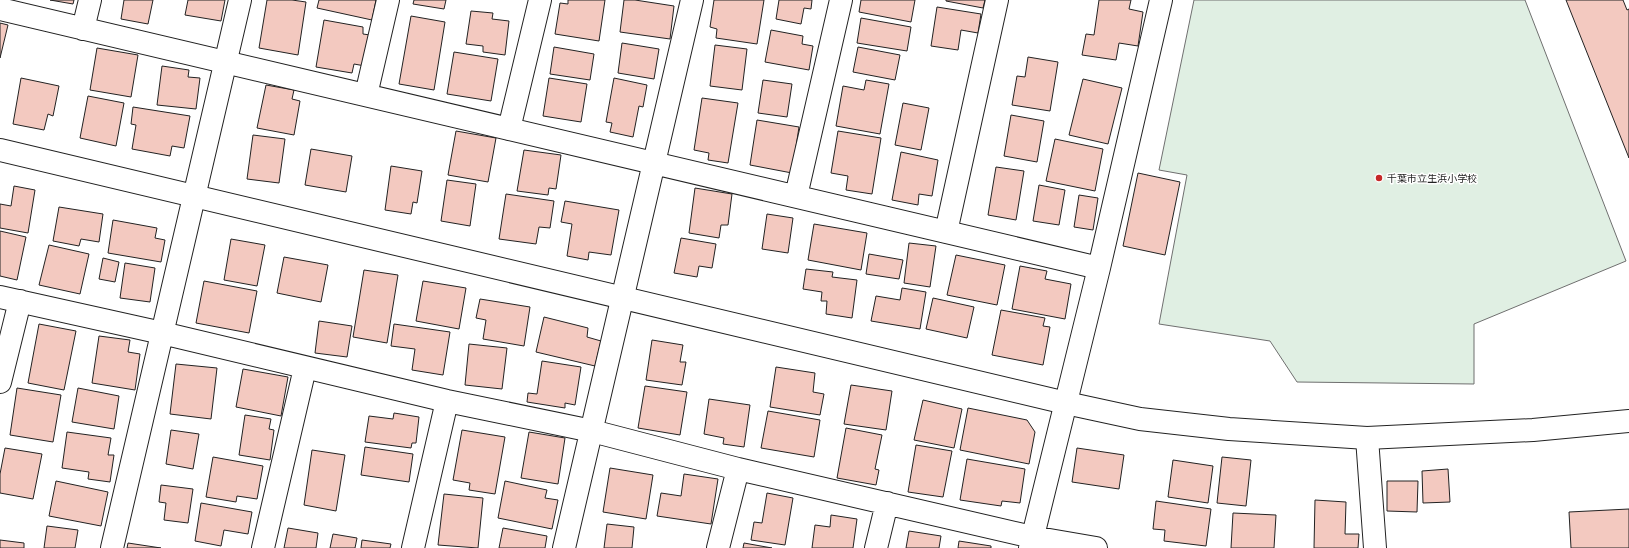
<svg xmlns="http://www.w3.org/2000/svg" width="1629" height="548" viewBox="0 0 1629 548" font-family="'Roboto Condensed','Noto Sans JP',sans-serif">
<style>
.green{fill:#e0efe3;stroke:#6f6f6f}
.building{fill:#f3c9c0;stroke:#222}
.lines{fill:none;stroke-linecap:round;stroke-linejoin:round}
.minor-casing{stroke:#222;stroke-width:24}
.tertiary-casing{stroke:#222;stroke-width:24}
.minor{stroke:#fff;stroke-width:22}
.tertiary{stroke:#fff;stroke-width:22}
.poi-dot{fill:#c62828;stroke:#fff;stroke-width:1.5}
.labels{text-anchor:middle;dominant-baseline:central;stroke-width:3;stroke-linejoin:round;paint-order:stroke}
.poi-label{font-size:10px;fill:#222;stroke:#fff;text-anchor:start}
</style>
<rect width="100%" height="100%" fill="#fff"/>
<!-- green -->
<path class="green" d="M 1194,0 L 1525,0 L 1626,261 L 1474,324 L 1474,384 L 1297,382 L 1270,341 L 1159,324 L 1187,175 L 1159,170 Z"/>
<!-- building -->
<path class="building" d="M 50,0 L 74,0 L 73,4 Z
M 124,0 L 153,0 L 148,24 L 121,19 Z
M 188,0 L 225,0 L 221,21 L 185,15 Z
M 267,0 L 292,0 L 306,2 L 298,55 L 259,48 Z
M 319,0 L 376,0 L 372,20 L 317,8 Z
M 414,0 L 446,0 L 444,9 L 413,4 Z
M 568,0 L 605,0 L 599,41 L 555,34 L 560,3 L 568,4 Z
M 624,0 L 635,0 L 674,6 L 670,39 L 620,32 Z
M 714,0 L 764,0 L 757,44 L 716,38 L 717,29 L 710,27 Z
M 779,0 L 812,0 L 811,9 L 804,8 L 801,24 L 776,19 Z
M 861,0 L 915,0 L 911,22 L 859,12 Z
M 946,0 L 985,0 L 983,8 L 946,1 Z
M 1099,0 L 1131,0 L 1129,9 L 1143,12 L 1138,46 L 1119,43 L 1116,60 L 1082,55 L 1086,34 L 1094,35 Z
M 1566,0 L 1623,0 L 1627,10 L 1629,9 L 1629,158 Z
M 937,7 L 981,14 L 978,33 L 961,30 L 958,50 L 931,46 Z
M 471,11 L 493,13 L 492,19 L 509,21 L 505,55 L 483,52 L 483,46 L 466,44 Z
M 411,16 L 445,22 L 434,90 L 399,84 Z
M 861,18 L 911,27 L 907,51 L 857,43 Z
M 324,20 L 363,27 L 363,34 L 370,35 L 365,66 L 354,64 L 352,73 L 316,67 Z
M 0,23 L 8,25 L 0,58 Z
M 771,30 L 803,36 L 802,44 L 813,46 L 809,70 L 765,62 Z
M 622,43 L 659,49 L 654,79 L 618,73 Z
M 715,45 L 747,49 L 742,90 L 710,86 Z
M 554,47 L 594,54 L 590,80 L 550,74 Z
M 858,47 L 900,55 L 895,80 L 853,72 Z
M 97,48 L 138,55 L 131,97 L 90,90 Z
M 454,52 L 498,59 L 491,101 L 447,94 Z
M 1028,57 L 1058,62 L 1050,111 L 1012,105 L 1017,76 L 1025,77 Z
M 162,66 L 189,70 L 188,77 L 200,78 L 196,109 L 157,105 Z
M 21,78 L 59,86 L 53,116 L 48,114 L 44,130 L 13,124 Z
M 549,78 L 587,84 L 581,122 L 543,116 Z
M 614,78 L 647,85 L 643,107 L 639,106 L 633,137 L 610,132 L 612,123 L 606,122 Z
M 1083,79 L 1122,88 L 1108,144 L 1069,135 Z
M 763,80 L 792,84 L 787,117 L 758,113 Z
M 866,80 L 889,84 L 880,134 L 836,126 L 843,86 L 864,90 Z
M 266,85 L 294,90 L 292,99 L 300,101 L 294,135 L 257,128 Z
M 88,96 L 124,103 L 116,146 L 80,138 Z
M 702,98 L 738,103 L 728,163 L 708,160 L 709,153 L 694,150 Z
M 903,103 L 929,108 L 921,150 L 895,145 Z
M 133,107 L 190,116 L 184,148 L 172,146 L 170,156 L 132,149 L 136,125 L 131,124 Z
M 1011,115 L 1044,121 L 1037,162 L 1004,156 Z
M 757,120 L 799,127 L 792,173 L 750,165 Z
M 456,131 L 496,138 L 488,182 L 448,175 Z
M 838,131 L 881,138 L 872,194 L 846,190 L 848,176 L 831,173 Z
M 253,135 L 285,139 L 279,183 L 247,179 Z
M 1055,139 L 1103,149 L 1095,191 L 1046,181 Z
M 311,149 L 352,156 L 346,192 L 305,185 Z
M 524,150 L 561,155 L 556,189 L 549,188 L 548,195 L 517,191 Z
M 901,152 L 938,160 L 932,196 L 919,194 L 918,205 L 892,200 Z
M 391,166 L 422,171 L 417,203 L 413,202 L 411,214 L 385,210 Z
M 996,167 L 1024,171 L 1016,220 L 988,215 Z
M 1138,173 L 1180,182 L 1165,255 L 1123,246 Z
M 447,180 L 476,184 L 470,226 L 441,221 Z
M 1039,185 L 1065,190 L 1059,225 L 1033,221 Z
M 14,186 L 35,190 L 28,233 L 0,228 L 0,204 L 11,206 Z
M 695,188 L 732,194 L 728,225 L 721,225 L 719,238 L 689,233 Z
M 506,194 L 554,201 L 550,228 L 539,227 L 536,244 L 499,239 Z
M 1079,195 L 1098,198 L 1093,230 L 1074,227 Z
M 565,201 L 619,210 L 611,255 L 589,252 L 588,260 L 567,256 L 572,224 L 561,222 Z
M 59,207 L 103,214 L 99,242 L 81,239 L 79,246 L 53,241 Z
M 767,214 L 793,218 L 788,253 L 762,249 Z
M 113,220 L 157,228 L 155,238 L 165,240 L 161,262 L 108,253 Z
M 814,224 L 867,233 L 861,270 L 808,260 Z
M 0,231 L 26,237 L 17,280 L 0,276 Z
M 681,238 L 716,244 L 712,268 L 699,266 L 697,277 L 674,273 Z
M 231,239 L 265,245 L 257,286 L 224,280 Z
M 909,243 L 936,246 L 930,287 L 904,283 Z
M 49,245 L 89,254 L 80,294 L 39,285 Z
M 869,254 L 903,260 L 899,279 L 866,274 Z
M 956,255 L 1005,265 L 997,305 L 947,295 Z
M 284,257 L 328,265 L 321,302 L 277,293 Z
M 103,258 L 119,262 L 115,282 L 99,279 Z
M 125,263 L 155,268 L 150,302 L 120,298 Z
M 1020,266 L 1047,271 L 1045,279 L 1071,284 L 1065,319 L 1012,309 Z
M 806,269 L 833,272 L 832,277 L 857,280 L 852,318 L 826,314 L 827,301 L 821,301 L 822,292 L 803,289 Z
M 364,270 L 398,275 L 387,343 L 353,337 Z
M 204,281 L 257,291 L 249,333 L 196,323 Z
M 423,281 L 466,288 L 459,329 L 416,321 Z
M 902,288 L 926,292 L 920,329 L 871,321 L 876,296 L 900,300 Z
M 933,298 L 974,307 L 967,338 L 926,329 Z
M 480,299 L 530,307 L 524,346 L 483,339 L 486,320 L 476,318 Z
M 1001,310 L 1045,318 L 1043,326 L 1050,327 L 1043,365 L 992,355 Z
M 544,317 L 588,328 L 587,337 L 601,341 L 595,366 L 536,352 Z
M 319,321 L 352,326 L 347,357 L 315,353 Z
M 39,324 L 76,331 L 64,390 L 28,383 Z
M 394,324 L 450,332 L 443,375 L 412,370 L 415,349 L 391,346 Z
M 99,336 L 130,340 L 128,352 L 140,354 L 135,390 L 92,383 Z
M 652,340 L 683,345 L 680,362 L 686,362 L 682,385 L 646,380 Z
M 469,344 L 507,348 L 502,389 L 465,385 Z
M 542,361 L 581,367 L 575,405 L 565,403 L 565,408 L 527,402 L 528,393 L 537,394 Z
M 176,364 L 217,368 L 211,419 L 170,414 Z
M 776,367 L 815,373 L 813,392 L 824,394 L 820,415 L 770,407 Z
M 243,369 L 288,377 L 281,416 L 236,407 Z
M 851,385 L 892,391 L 886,430 L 844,424 Z
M 645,386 L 687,392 L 680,435 L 638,428 Z
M 17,388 L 61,395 L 53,442 L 10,435 Z
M 78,388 L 119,396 L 114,429 L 72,422 Z
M 709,399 L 750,405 L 744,447 L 723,444 L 724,438 L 704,434 Z
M 923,400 L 962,409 L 954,448 L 914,440 Z
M 968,408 L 1027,420 L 1035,432 L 1029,464 L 960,450 Z
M 768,411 L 820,420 L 814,457 L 761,448 Z
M 394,413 L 419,417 L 416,443 L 412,443 L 411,448 L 365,442 L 369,416 L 393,419 Z
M 245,415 L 271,419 L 269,429 L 274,430 L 270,460 L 239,455 Z
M 846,428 L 882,435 L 875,469 L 879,470 L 876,485 L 837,478 Z
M 171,430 L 199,434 L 193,469 L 166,464 Z
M 462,430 L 505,437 L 495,494 L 469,490 L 470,483 L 453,480 Z
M 67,432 L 111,438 L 108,455 L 114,455 L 110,482 L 88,479 L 89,472 L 62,468 Z
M 529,432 L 565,438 L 558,484 L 521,478 Z
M 916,445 L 952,451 L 943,497 L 908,492 Z
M 365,447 L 413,454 L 409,482 L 361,475 Z
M 5,448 L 42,454 L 33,499 L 0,493 L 0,474 Z
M 1077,448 L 1124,455 L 1119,489 L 1072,482 Z
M 312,450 L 345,455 L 336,511 L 304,505 Z
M 213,457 L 263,466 L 257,499 L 237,496 L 236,502 L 206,497 Z
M 1222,457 L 1251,460 L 1246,506 L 1217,503 Z
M 967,459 L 1025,469 L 1020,503 L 1002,501 L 1001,506 L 960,500 Z
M 1173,460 L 1213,466 L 1208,503 L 1168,497 Z
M 610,468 L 653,475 L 646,519 L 603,512 Z
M 1448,469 L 1450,502 L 1423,503 L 1422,471 Z
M 684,474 L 718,479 L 711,524 L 657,516 L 661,493 L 681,496 Z
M 56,481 L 108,492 L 101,526 L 49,516 Z
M 505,481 L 547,490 L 545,498 L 558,500 L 552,529 L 498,518 Z
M 1387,481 L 1418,481 L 1417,512 L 1387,511 Z
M 161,485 L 193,489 L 188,523 L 164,520 L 166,503 L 159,502 Z
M 767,493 L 793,498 L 785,545 L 751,540 L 754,522 L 762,523 Z
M 444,494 L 483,498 L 478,548 L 438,545 Z
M 1315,500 L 1346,502 L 1345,534 L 1359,534 L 1358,548 L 1314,548 Z
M 1156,501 L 1211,509 L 1206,546 L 1164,541 L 1165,530 L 1153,529 Z
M 201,503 L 252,512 L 248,534 L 224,530 L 221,546 L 195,541 Z
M 1629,509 L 1629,548 L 1571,548 L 1569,512 Z
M 1233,513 L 1276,515 L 1274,548 L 1231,548 Z
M 831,515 L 857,519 L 853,548 L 812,548 L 815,525 L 830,527 Z
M 607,524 L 634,527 L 632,548 L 604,548 Z
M 47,526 L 78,530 L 75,548 L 44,548 Z
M 288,528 L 318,533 L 316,548 L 284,548 Z
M 503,528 L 547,536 L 545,548 L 499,548 Z
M 909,531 L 941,536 L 939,548 L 906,548 Z
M 333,534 L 357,538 L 355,548 L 330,548 Z
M 0,540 L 24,543 L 24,548 L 0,548 Z
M 362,540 L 391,544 L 390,548 L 361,548 Z
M 959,541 L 991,546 L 991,548 L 958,548 Z
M 128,543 L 161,548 L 127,548 Z
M 744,543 L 772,548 L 743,548 Z"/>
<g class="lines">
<defs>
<path id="minor" d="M 0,9 L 1099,268
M 83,29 L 90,0
M 366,95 L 388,0
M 509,129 L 540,0
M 796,196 L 841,0
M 946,232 L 997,0
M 0,297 L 162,333 L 447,401 L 592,431 L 738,469 L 1032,537 L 1096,548
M 0,382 L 20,301
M 1367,438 L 1375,548
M 112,548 L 240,0
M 263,548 L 305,368
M 413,548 L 447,401
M 564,548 L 692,0
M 718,548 L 738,469
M 876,548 L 887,503
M 1030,548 L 1099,268 L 1161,0"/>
<path id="tertiary" d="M 0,150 L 1066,403 L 1140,419 L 1229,429 L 1367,438 L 1533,430 L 1629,421"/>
</defs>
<!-- minor casing -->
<use href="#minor" class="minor-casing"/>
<!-- tertiary casing -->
<use href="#tertiary" class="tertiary-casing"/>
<!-- minor -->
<use href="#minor" class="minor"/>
<!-- tertiary -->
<use href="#tertiary" class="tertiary"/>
</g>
<!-- markers -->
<circle class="poi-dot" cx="1379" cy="178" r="4"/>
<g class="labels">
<!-- poi labels -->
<g class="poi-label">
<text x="1387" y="178">千葉市立生浜小学校</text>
</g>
</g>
</svg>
